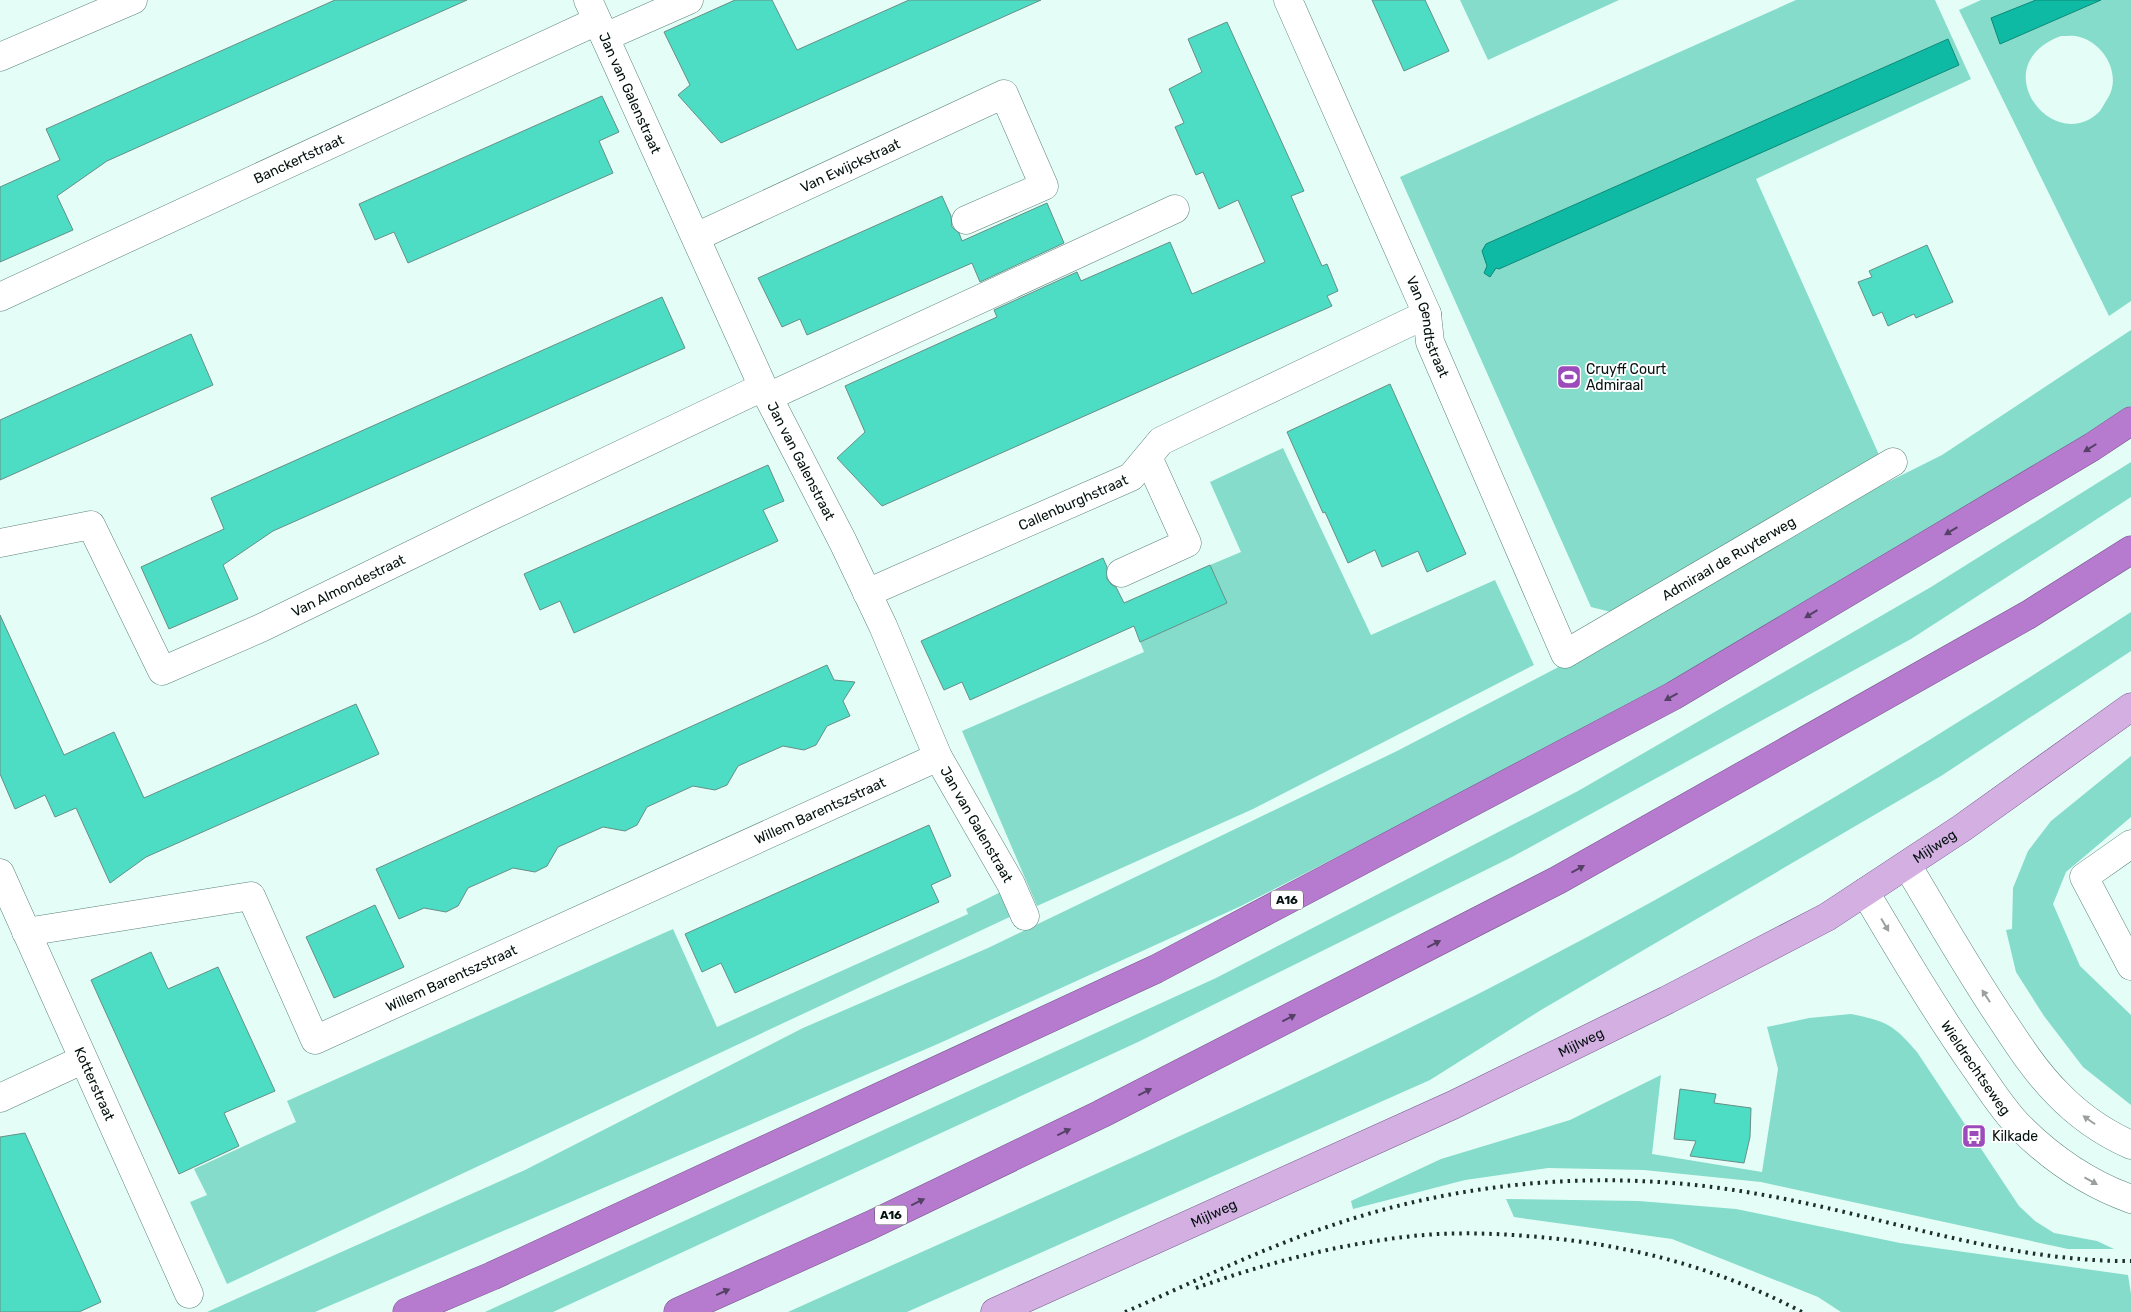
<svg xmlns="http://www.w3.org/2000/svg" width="2131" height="1312" viewBox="0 0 2131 1312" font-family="Rubik,sans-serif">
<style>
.green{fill:#85dcca;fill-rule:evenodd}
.water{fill:#0ebaa3;stroke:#0b8877}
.building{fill:#4dddc5;stroke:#668f86}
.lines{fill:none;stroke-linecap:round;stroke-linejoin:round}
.minor-casing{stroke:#5b837a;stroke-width:29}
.major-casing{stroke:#78568c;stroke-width:29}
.highway-casing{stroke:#78568c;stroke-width:29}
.minor{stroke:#fff;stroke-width:28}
.major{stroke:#d3afe2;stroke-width:28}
.highway{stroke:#b67acf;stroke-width:28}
.rail{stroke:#1f2e2b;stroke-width:4;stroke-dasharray:2.5 5;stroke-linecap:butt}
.oneway{fill:#544165}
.oneway2{fill:#9ba09f}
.labels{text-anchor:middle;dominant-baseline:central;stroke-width:4;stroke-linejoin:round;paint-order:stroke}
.shield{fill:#fff;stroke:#4f5957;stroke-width:1}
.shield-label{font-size:12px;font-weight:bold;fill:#04120f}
.street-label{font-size:14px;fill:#04120f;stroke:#fff}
.poi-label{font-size:14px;fill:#04120f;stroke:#fff;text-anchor:start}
</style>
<rect width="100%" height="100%" fill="#e4fdf7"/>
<!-- green -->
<path class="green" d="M 1460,0 L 1619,0 L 1488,60 Z
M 1796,0 L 1935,0 L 1971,79 L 1756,179 L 1880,457 L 1619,614 L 1591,607 L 1400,177 ZM 1948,39 L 1959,65 L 1499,269 L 1496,268 L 1484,273 L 1487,266 L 1487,244 Z
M 1981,0 L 2036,0 L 1992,18 L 2000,44 L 2101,0 L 2131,0 L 2131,301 L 2109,316 L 1959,10 ZM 2061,36 C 2067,36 2074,35 2080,37 C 2104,44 2122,74 2108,98 C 2105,102 2103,107 2100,111 C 2054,158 1982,65 2061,36 Z
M 2131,330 L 2131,406 L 2002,495 L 1644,700 L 1241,906 L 940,1043 L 315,1312 L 207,1312 L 525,1170 L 803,1028 L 988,948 L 1397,751 L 1595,648 L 1832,510 L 1942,455 Z
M 1283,448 L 1371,635 L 1495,580 L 1534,665 L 1253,809 L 1037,906 L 962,731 L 1144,652 L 1140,642 L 1227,603 L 1210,565 L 1241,552 L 1210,482 Z
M 2131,462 L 2131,497 L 1911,639 L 1512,857 L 1138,1042 L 553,1312 L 485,1312 L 1216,978 L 1578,791 L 1931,587 Z
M 2131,612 L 2131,651 L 1941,776 L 1541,1010 L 1430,1080 L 907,1312 L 788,1312 C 987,1222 1188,1135 1385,1040 C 1643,915 1891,769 2131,612 Z
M 2131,756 L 2131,817 L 2066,872 L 2053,904 L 2080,966 L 2131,1015 L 2131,1105 L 2083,1067 L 2044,1016 L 2016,972 L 2006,930 L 2012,929 L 2013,888 L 2028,851 L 2051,821 Z
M 1005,890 L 1016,914 L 227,1284 L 190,1202 L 207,1195 L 194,1169 L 296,1122 L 287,1101 L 673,929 L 717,1027 L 968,914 L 966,909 Z
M 1851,1014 C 1886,1021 1894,1025 1917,1052 L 2019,1206 L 2035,1221 L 2054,1233 L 2097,1241 L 2114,1249 L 2068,1249 L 1761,1182 L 1644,1170 L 1548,1168 L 1465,1180 L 1353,1209 L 1351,1201 L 1441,1159 L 1570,1120 L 1661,1075 L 1652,1154 L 1762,1172 L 1778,1069 L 1767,1027 L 1809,1018 Z
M 1506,1199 L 1639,1201 L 1736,1209 L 1900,1243 L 2128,1275 L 2131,1294 L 2131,1312 L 1841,1312 L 1818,1297 L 1672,1239 L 1514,1217 Z"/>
<!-- water -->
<path class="water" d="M 2036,0 L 2101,0 L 2000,44 L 1991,18 Z
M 1948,39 L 1959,65 L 1499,269 L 1496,268 L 1490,277 L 1484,273 L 1487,266 L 1482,251 L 1486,244 Z"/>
<!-- building -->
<path class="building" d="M 335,0 L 467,0 L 107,161 L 57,196 L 73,230 L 0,262 L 0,187 L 60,160 L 46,129 Z
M 735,0 L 772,0 L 797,50 L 909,0 L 1041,0 L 721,143 L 678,95 L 690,85 L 664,32 Z
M 1372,0 L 1425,0 L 1449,51 L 1404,71 Z
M 1227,22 L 1304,191 L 1291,196 L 1322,266 L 1327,264 L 1338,291 L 1327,296 L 1332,306 L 882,506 L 837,458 L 865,432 L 845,386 L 997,317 L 994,310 L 1077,272 L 1081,281 L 1170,242 L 1192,294 L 1265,262 L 1238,200 L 1219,209 L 1203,172 L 1196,175 L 1175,127 L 1184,123 L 1169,89 L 1202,72 L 1188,39 Z
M 602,96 L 619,132 L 599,141 L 613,173 L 408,263 L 394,232 L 375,240 L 359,204 Z
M 942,196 L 951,216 L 952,227 L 959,233 L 962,241 L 1047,203 L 1064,243 L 980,282 L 972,263 L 807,335 L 800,319 L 782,327 L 758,278 Z
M 1927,245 L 1953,302 L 1916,318 L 1914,314 L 1888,326 L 1882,312 L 1873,316 L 1858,282 L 1872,277 L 1869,271 Z
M 662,297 L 685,348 L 273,531 L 223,565 L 238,599 L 169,629 L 141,567 L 224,529 L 211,498 Z
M 191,334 L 213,385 L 0,480 L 0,420 Z
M 1390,384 L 1466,554 L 1427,572 L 1418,551 L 1382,567 L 1375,550 L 1348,563 L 1325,512 L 1323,513 L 1287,432 Z
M 768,465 L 784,501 L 763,510 L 778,541 L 574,633 L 560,601 L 540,610 L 524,574 Z
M 1103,558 L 1107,567 L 1107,579 L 1112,585 L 1116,587 L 1124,603 L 1210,565 L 1227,603 L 1140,642 L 1134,626 L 970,700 L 962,682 L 944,690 L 921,641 Z
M 0,615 L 64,755 L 114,732 L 144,798 L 356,704 L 379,754 L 146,857 L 110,883 L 76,808 L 55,817 L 45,795 L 15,809 L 0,774 Z
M 827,665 L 834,680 L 855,682 L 843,701 L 850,716 L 827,726 L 816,745 L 804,750 L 783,746 L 738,766 L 727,785 L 715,790 L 693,786 L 647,807 L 637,825 L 625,831 L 603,827 L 558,847 L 547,866 L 535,872 L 513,868 L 468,888 L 458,906 L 446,912 L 424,908 L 399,919 L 376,869 Z
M 929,825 L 951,876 L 931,885 L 939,902 L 735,993 L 721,963 L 702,972 L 685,934 Z
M 375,905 L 404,967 L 334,998 L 306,937 Z
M 151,952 L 168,989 L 218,967 L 275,1091 L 224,1113 L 239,1146 L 179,1174 L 91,980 Z
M 1680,1089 L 1716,1094 L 1714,1103 L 1751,1108 L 1750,1137 L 1744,1163 L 1690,1156 L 1696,1141 L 1674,1139 Z
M 25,1133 L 101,1302 L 79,1312 L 0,1312 L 0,1137 Z"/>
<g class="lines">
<defs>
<g id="minor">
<path id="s1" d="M 588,0 L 763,387 L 843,542 L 883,626 L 938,757 L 1011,884 L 1025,916"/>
<path id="s2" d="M 1288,0 L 1427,314 L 1430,342 L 1565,654 L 1893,462"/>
<path d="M 605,37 L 689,0"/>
<path d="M 0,57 L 133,0"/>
<path id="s3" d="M 696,237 L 1004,94 L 1044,186 L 966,220"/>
<path id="s4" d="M 0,297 L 597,21"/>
<path d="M 768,397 L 1175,209"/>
<path id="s5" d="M 0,543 L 91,525 L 162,671 L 261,628 L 491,516 L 763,387"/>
<path d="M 1121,573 L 1187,543 L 1148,457"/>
<path id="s6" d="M 867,593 L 1131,477 L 1161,441 L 1427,314"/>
<path d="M 2131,844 L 2084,877 L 2131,966"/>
<path d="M 1907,865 C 1937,915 1966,966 1998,1014 C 2016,1041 2034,1070 2057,1093 C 2077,1114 2104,1133 2131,1145"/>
<path id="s7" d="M 0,873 L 189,1294"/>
<path id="s8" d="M 1865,892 C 1900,951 1935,1010 1974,1066 C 1989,1087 2002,1109 2020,1127 C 2051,1158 2089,1184 2131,1199"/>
<path id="s9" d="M 26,932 L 251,896 L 315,1040 L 938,757"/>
<path d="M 0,1098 L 82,1060"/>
</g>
<g id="major">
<path id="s10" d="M 995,1312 L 1453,1105 L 1667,1000 L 1827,917 L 1962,828 L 2131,707"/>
</g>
<path id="highway" d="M 407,1312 L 492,1276 L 1156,969 L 1673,696 L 2092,447 L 2131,421
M 678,1312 L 871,1225 L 1101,1114 L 1558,880 L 2028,615 L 2131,550"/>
</defs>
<!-- minor casing -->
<use href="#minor" class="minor-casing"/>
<!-- major casing -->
<use href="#major" class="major-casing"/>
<!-- highway casing -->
<use href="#highway" class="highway-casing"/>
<!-- minor -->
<use href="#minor" class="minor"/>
<!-- major -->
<use href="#major" class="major"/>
<!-- highway -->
<use href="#highway" class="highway"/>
<!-- rail -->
<path class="rail" d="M 1196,1288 C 1266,1263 1339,1244 1413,1236 C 1451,1232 1489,1233 1527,1236 C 1623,1243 1715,1266 1802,1312
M 1125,1312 C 1192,1283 1258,1250 1327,1227 C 1466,1179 1613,1168 1758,1194 C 1882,1215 2003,1262 2131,1261"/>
</g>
<!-- one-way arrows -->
<defs><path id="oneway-solid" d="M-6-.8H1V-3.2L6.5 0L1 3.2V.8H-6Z" transform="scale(1.25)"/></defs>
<g class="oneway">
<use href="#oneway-solid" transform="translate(2090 448) rotate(148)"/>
<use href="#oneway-solid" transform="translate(1951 531) rotate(149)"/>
<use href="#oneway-solid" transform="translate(1811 614) rotate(149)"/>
<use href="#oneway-solid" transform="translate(1671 697) rotate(151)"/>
<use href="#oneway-solid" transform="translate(1578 869) rotate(-29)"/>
<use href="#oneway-solid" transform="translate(1434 944) rotate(-27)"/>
<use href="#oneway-solid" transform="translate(1289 1018) rotate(-27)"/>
<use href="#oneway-solid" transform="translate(1145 1092) rotate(-27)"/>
<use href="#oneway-solid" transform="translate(1064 1132) rotate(-26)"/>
<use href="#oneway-solid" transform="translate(918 1202) rotate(-26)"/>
<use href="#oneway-solid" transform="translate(723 1292) rotate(-24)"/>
</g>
<g class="oneway2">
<use href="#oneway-solid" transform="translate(1885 925) rotate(59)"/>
<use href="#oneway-solid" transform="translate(1986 996) rotate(-123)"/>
<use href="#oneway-solid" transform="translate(2089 1120) rotate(-145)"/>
<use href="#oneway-solid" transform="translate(2091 1181) rotate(29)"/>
</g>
<!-- icons -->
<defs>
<symbol id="stadium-square" viewBox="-11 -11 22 22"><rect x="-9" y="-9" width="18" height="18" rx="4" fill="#9c4bba" stroke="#fff"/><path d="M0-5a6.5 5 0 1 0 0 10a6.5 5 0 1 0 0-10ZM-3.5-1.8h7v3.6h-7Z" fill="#fff"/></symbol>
<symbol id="bus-square" viewBox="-11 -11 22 22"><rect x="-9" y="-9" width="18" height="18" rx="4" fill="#9c4bba" stroke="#fff"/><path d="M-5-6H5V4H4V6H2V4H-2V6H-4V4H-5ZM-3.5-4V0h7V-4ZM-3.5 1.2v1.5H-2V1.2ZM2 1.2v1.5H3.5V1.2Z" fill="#fff"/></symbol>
</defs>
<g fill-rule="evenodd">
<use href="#stadium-square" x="1555" y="363" width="28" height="28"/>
<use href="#bus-square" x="1960" y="1122" width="28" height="28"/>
</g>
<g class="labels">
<!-- shield labels -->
<g class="shield">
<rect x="1271" y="890.5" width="32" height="19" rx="4"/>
<rect x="875" y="1205.5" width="32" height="19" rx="4"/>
</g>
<g class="shield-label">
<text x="1287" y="900">A16</text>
<text x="891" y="1215">A16</text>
</g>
<!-- street labels -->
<g class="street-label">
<text stroke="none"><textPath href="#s1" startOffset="102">Jan van Galenstraat</textPath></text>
<text stroke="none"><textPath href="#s4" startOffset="329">Banckertstraat</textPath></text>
<text stroke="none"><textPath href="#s3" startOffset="170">Van Ewijckstraat</textPath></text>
<text stroke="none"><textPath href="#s2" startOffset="356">Van Gendtstraat</textPath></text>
<text stroke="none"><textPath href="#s1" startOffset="508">Jan van Galenstraat</textPath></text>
<text stroke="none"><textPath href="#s6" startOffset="225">Callenburghstraat</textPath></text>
<text stroke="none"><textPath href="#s2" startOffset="901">Admiraal de Ruyterweg</textPath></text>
<text stroke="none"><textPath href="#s5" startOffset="460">Van Almondestraat</textPath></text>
<text stroke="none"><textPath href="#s9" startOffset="940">Willem Barentszstraat</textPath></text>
<text stroke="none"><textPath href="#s1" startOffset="912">Jan van Galenstraat</textPath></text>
<text stroke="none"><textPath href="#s10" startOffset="1050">Mijlweg</textPath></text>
<text stroke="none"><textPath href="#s9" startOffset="535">Willem Barentszstraat</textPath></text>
<text stroke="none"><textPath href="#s10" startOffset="645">Mijlweg</textPath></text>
<text stroke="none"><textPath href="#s8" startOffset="208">Wieldrechtseweg</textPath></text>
<text stroke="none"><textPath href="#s7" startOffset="231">Kotterstraat</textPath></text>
<text stroke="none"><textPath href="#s10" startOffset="240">Mijlweg</textPath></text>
</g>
<!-- poi labels -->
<g class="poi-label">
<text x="1586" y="369">Cruyff Court<tspan x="1586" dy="16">Admiraal</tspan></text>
<text x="1992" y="1136">Kilkade</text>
</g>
</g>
</svg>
